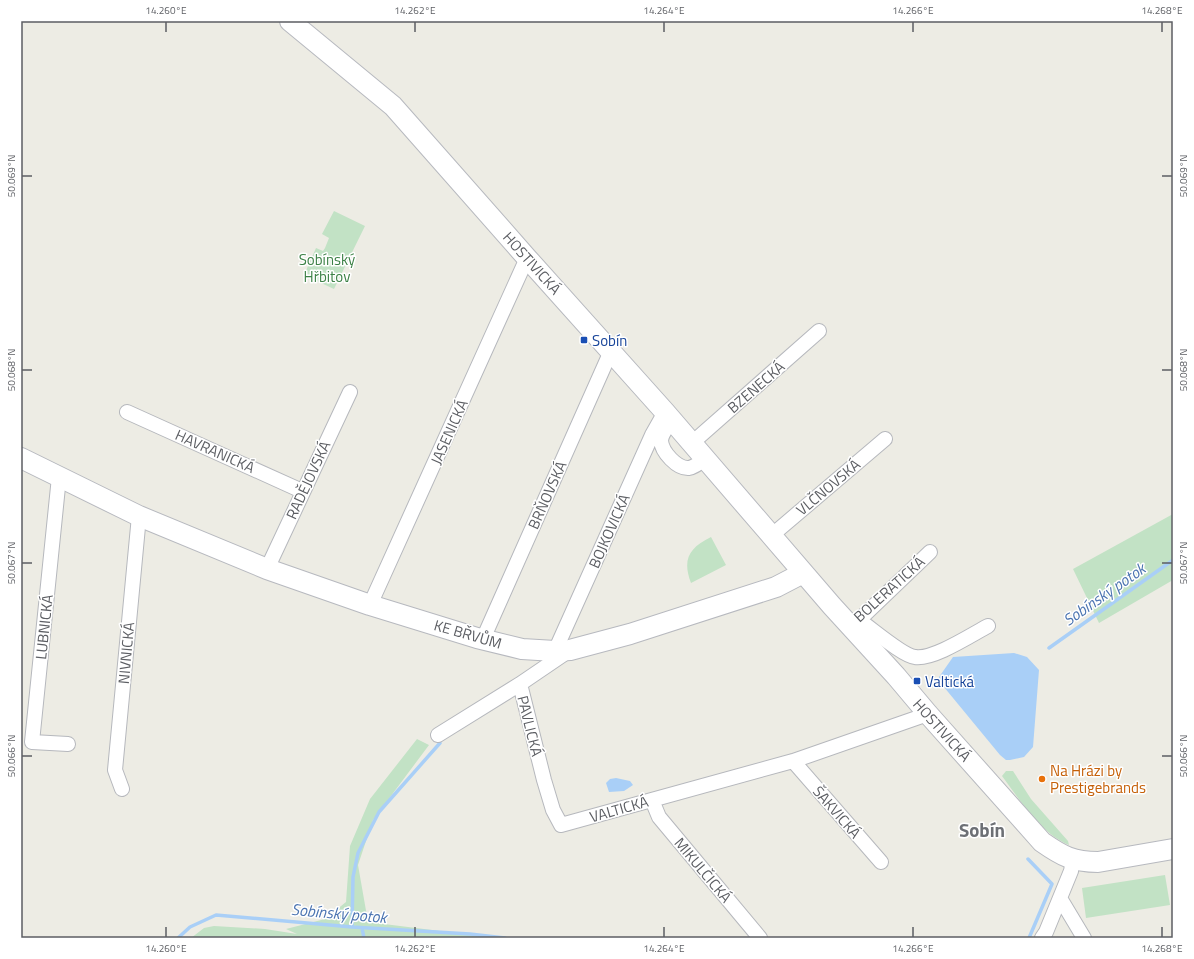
<svg xmlns="http://www.w3.org/2000/svg" width="1194" height="959" viewBox="0 0 1194 959" font-family="'Titillium Web',sans-serif">
<style>
.green{fill:#c2e2c5}
.water{fill:#a9cff7}
.lines{fill:none;stroke-linecap:round;stroke-linejoin:round}
.stream{stroke:#a9cff7;stroke-width:3.5}
.street-casing{stroke:#b6b8bd;stroke-width:16}
.secondary-casing{stroke:#b7b9bf;stroke-width:22}
.street{stroke:#fff;stroke-width:14}
.secondary{stroke:#fff;stroke-width:20}
.ticks{fill:none;stroke:#5c5e63;stroke-width:1.5}
.transit-dot{fill:#1a4fb4;stroke:#fff;stroke-width:1.5}
.food-dot{fill:#e8710a;stroke:#fff;stroke-width:1.5}
.labels{text-anchor:middle;dominant-baseline:central;stroke-width:3;stroke-linejoin:round;paint-order:stroke}
.park-label{font-size:15px;fill:#3c8146;stroke:#fff}
.street-label{font-size:15px;fill:#5c5e63;stroke:#fff}
.transit-label{font-size:15px;fill:#164399;stroke:#fff;text-anchor:start}
.food-label{font-size:15px;fill:#c56008;stroke:#fff;text-anchor:start}
.water-label{font-size:16px;font-style:italic;fill:#4b74b1;stroke:#fff}
.district-label{font-size:19px;font-weight:bold;fill:#6d7075;stroke:#fff}
.neatline{fill:none;stroke:#5c5e63;stroke-width:1.5}
.ticks-label{font-size:10px;text-anchor:middle;fill:#5c5e63}
</style>
<rect width="100%" height="100%" fill="#edece4"/>
<!-- green -->
<path class="green" d="M 334,211 L 365,226 L 334,289 L 304,275 L 316,248 L 323,251 L 325,248 L 329,238 L 322,234 Z
M 1173,514 L 1173,580 L 1099,623 L 1073,569 Z
M 711,537 L 726,565 L 691,583 C 682,559 689,548 711,537 Z
M 417,739 L 429,745 L 373,820 L 358,865 L 368,922 L 496,938 L 191,938 L 204,928 L 214,926 L 265,929 L 297,934 L 286,929 L 325,919 L 346,902 L 350,846 L 370,799 Z
M 1006,771 L 1013,771 L 1031,799 L 1068,841 L 1069,845 C 1040,833 1020,800 1002,776 Z
M 1165,875 L 1170,905 L 1086,918 L 1082,888 Z"/>
<!-- water -->
<path class="water" d="M 1014,653 L 1027,657 L 1039,670 L 1033,747 L 1024,757 L 1010,760 L 1006,760 L 1000,755 L 939,681 L 939,677 L 953,657 Z
M 616,778 L 630,781 L 633,785 L 624,791 L 609,792 L 606,783 L 610,779 Z"/>
<g class="lines">
<!-- stream -->
<path class="stream" d="M 1049,648 L 1173,560
M 1028,859 L 1052,884 L 1029,938
M 352,927 L 353,877 L 358,853 L 379,812 L 440,743
M 362,928 L 364,938
M 178,938 L 190,927 L 216,915 L 352,927 L 470,934 L 505,938"/>
<defs>
<path id="street" d="M 127,412 L 302,491
M 671,422 C 667,428 661,434 661,441 C 662,452 677,469 689,468 C 694,467 701,462 705,459
M 692,443 L 819,331
M 59,477 L 32,742 L 68,744
M 771,536 L 885,439
M 267,569 L 350,392
M 370,605 L 527,258
M 859,620 C 871,628 903,656 915,657 C 933,660 971,635 988,626
M 851,624 L 859,620 L 930,552
M 483,639 L 611,351
M 570,650 L 520,684 L 544,780 L 553,810 L 561,825 L 793,761 L 928,714
M 555,651 L 652,435 L 665,412
M 438,735 L 520,684
M 793,761 L 881,862
M 122,789 L 115,770 L 139,516
M 652,800 L 659,817 L 760,938
M 1060,898 L 1084,938
M 1042,938 L 1046,932 L 1071,871 L 1073,860"/>
<path id="secondary" d="M 290,21 L 393,106 L 527,258 L 665,412 L 832,606 L 896,676 L 928,714 L 1042,842 C 1062,856 1073,862 1098,862 L 1173,849
M 21,458 L 139,516 L 267,569 L 370,605 L 477,638 L 522,649 L 555,651 L 570,650 L 630,634 L 776,587 L 803,573"/>
</defs>
<!-- street casing -->
<use href="#street" class="street-casing"/>
<!-- secondary casing -->
<use href="#secondary" class="secondary-casing"/>
<!-- street -->
<use href="#street" class="street"/>
<!-- secondary -->
<use href="#secondary" class="secondary"/>
</g>
<!-- ticks -->
<path class="ticks" d="M 166,22 L 166,32M 415,22 L 415,32M 664,22 L 664,32M 913,22 L 913,32M 1162,22 L 1162,32M 22,176 L 32,176M 1162,176 L 1172,176M 22,370 L 32,370M 1162,370 L 1172,370M 22,563 L 32,563M 1162,563 L 1172,563M 22,756 L 32,756M 1162,756 L 1172,756M 166,927 L 166,937M 415,927 L 415,937M 664,927 L 664,937M 913,927 L 913,937M 1162,927 L 1162,937"/>
<!-- markers -->
<g class="transit-dot">
<rect x="580" y="336" width="8" height="8" rx="2"/>
<rect x="913" y="677" width="8" height="8" rx="2"/>
</g>
<circle class="food-dot" cx="1042" cy="779" r="4"/>
<g class="labels">
<!-- park labels -->
<g class="park-label">
<text x="327" y="259">Sobínský<tspan x="327" dy="17">Hřbitov</tspan></text>
</g>
<!-- street labels -->
<g class="street-label">
<text transform="translate(532 263) rotate(48)">HOSTIVICKÁ</text>
<text transform="translate(756 387) rotate(-41)">BZENECKÁ</text>
<text transform="translate(449 432) rotate(-66)">JASENICKÁ</text>
<text transform="translate(215 451) rotate(24)">HAVRANICKÁ</text>
<text transform="translate(308 480) rotate(-65)">RADĚJOVSKÁ</text>
<text transform="translate(828 487) rotate(-40)">VLČNOVSKÁ</text>
<text transform="translate(547 495) rotate(-66)">BRŇOVSKÁ</text>
<text transform="translate(609 531) rotate(-66)">BOJKOVICKÁ</text>
<text transform="translate(889 589) rotate(-42)">BOLERATICKÁ</text>
<text transform="translate(44 627) rotate(-84)">LUBNICKÁ</text>
<text transform="translate(468 634) rotate(16)">KE BŘVŮM</text>
<text transform="translate(126 653) rotate(-85)">NIVNICKÁ</text>
<text transform="translate(530 726) rotate(76)">PAVLICKÁ</text>
<text transform="translate(942 730) rotate(48)">HOSTIVICKÁ</text>
<text transform="translate(619 809) rotate(-16)">VALTICKÁ</text>
<text transform="translate(837 812) rotate(49)">ŠAKVICKÁ</text>
<text transform="translate(703 870) rotate(50)">MIKULČICKÁ</text>
</g>
<!-- transit labels -->
<g class="transit-label">
<text x="592" y="340">Sobín</text>
<text x="925" y="681">Valtická</text>
</g>
<!-- food labels -->
<g class="food-label">
<text x="1050" y="770">Na Hrázi by<tspan x="1050" dy="17">Prestigebrands</tspan></text>
</g>
<!-- water labels -->
<g class="water-label">
<text transform="translate(1104 594) rotate(-35)">Sobínský potok</text>
<text transform="translate(339 913) rotate(5)">Sobínský potok</text>
</g>
<!-- district labels -->
<g class="district-label">
<text x="982" y="829">Sobín</text>
</g>
</g>
<!-- border -->
<rect width="1194" height="959" fill="none" stroke="#ffffff" stroke-width="44"/>
<rect x="22" y="22" width="1150" height="915" class="neatline"/>
<g class="ticks-label">
<text x="166" y="14">14.260°E</text>
<text x="415" y="14">14.262°E</text>
<text x="664" y="14">14.264°E</text>
<text x="913" y="14">14.266°E</text>
<text x="1162" y="14">14.268°E</text>
<text transform="translate(11 176) rotate(-90)" y="4">50.069°N</text>
<text transform="translate(1183 176) rotate(-90)" y="4">50.069°N</text>
<text transform="translate(11 370) rotate(-90)" y="4">50.068°N</text>
<text transform="translate(1183 370) rotate(-90)" y="4">50.068°N</text>
<text transform="translate(11 563) rotate(-90)" y="4">50.067°N</text>
<text transform="translate(1183 563) rotate(-90)" y="4">50.067°N</text>
<text transform="translate(11 756) rotate(-90)" y="4">50.066°N</text>
<text transform="translate(1183 756) rotate(-90)" y="4">50.066°N</text>
<text x="166" y="952">14.260°E</text>
<text x="415" y="952">14.262°E</text>
<text x="664" y="952">14.264°E</text>
<text x="913" y="952">14.266°E</text>
<text x="1162" y="952">14.268°E</text>
</g>
</svg>
